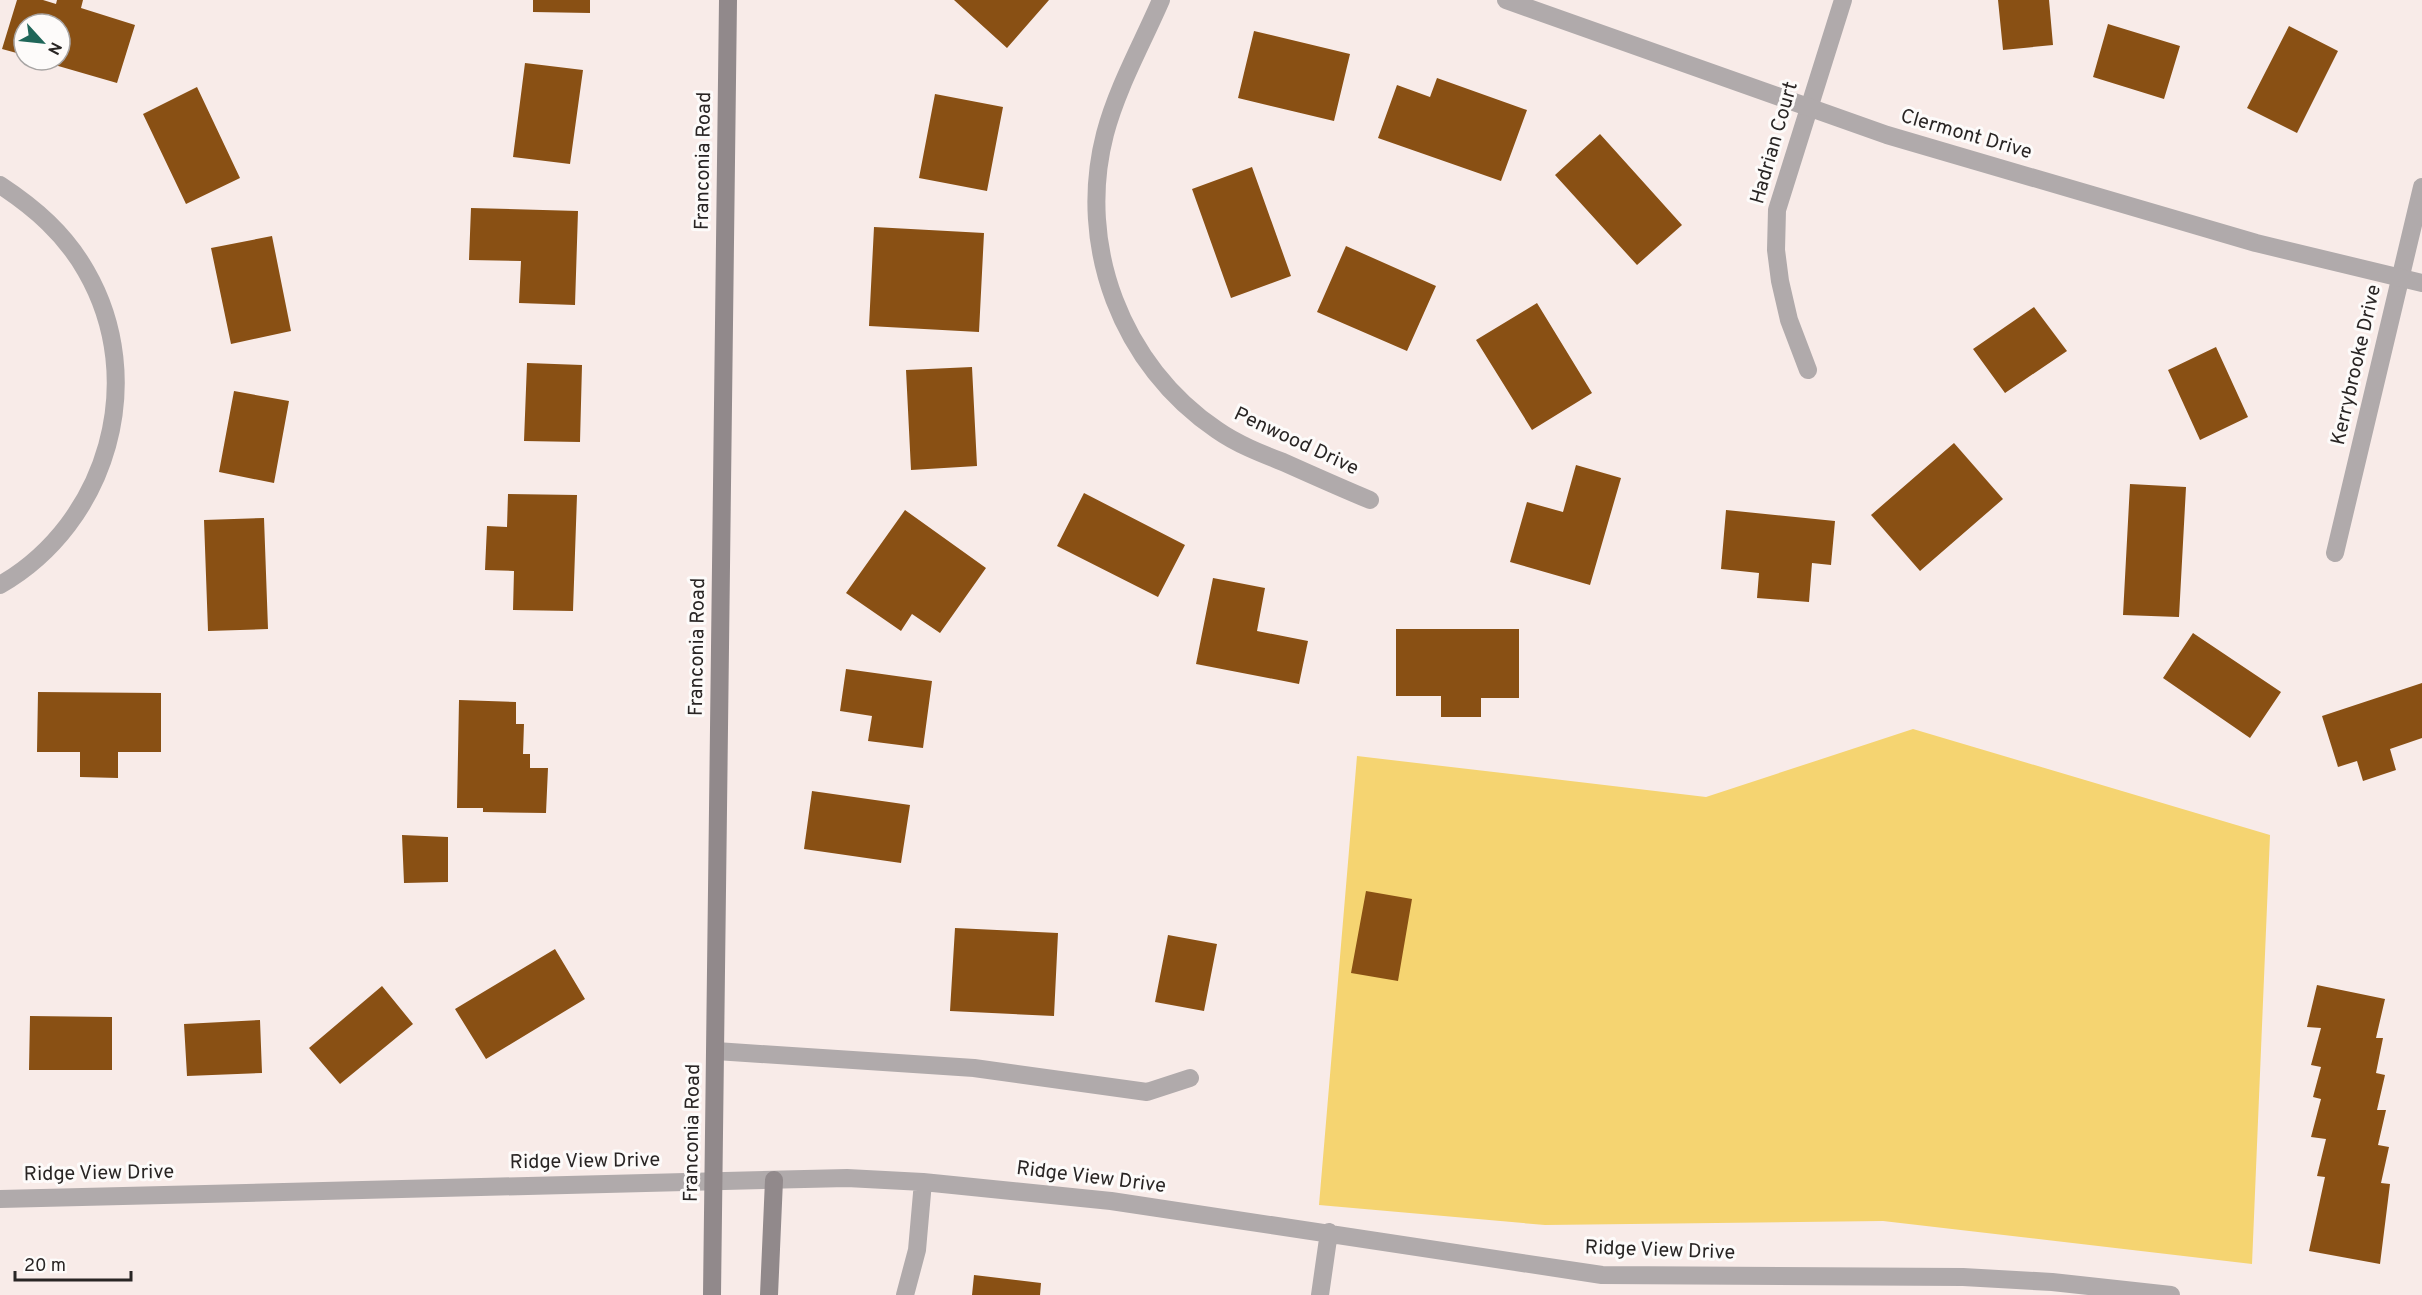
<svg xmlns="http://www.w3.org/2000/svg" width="2422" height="1295" viewBox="0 0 2422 1295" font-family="Overpass,sans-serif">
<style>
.green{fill:#f5d471}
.building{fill:#895014}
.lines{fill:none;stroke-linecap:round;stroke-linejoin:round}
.service{stroke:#b0aaab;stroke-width:18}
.minor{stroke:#b0aaab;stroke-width:18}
.tertiary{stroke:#b0aaab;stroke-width:18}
.secondary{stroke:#91898b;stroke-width:18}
.labels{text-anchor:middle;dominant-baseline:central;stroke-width:6;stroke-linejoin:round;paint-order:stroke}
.street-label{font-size:20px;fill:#292524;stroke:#fdfbfa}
</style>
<rect width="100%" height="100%" fill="#f8ebe8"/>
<!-- green -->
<path class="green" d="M 1913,729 L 2270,835 L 2252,1264 L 1883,1221 L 1545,1225 L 1319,1205 L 1357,756 L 1706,797 Z"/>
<!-- building -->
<path class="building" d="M 17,0 L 43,0 L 56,4 L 57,0 L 83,0 L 81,8 L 135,25 L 117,83 L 41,61 L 60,60 L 60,24 L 24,24 L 24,55 L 2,49 Z
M 533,0 L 590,0 L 590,13 L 533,12 Z
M 954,0 L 1049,0 L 1007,48 Z
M 1998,0 L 2049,0 L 2053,45 L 2003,50 Z
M 2108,24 L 2180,46 L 2164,99 L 2093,77 Z
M 2289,26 L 2338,51 L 2297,133 L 2247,108 Z
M 1254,31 L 1350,54 L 1334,121 L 1238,98 Z
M 525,63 L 583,70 L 570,164 L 513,157 Z
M 1437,78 L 1527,110 L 1501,181 L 1378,138 L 1397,85 L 1430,97 Z
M 197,87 L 240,178 L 186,204 L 143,114 Z
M 935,94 L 1003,107 L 987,191 L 919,178 Z
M 1600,134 L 1682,225 L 1637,265 L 1555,175 Z
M 1252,167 L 1291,276 L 1231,298 L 1192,189 Z
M 471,208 L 578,211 L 575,305 L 519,303 L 521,261 L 469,260 Z
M 874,227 L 984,233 L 979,332 L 869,326 Z
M 272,236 L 291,331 L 231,344 L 211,248 Z
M 1346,246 L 1436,286 L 1407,351 L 1317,312 Z
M 1537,303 L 1592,393 L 1532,430 L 1476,340 Z
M 2034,307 L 2067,351 L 2005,393 L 1973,349 Z
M 2216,347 L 2248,417 L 2200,440 L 2168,370 Z
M 527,363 L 582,365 L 580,442 L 524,441 Z
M 972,367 L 977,466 L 911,470 L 906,370 Z
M 234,391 L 289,401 L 274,483 L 219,472 Z
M 1954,443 L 2003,499 L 1920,571 L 1871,515 Z
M 1576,465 L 1621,478 L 1590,585 L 1510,562 L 1527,502 L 1563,512 Z
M 2130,484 L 2186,487 L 2179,617 L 2123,615 Z
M 1084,493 L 1185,545 L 1158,597 L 1057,546 Z
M 508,494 L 577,495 L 573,611 L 513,610 L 514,571 L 485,570 L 487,526 L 507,527 Z
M 905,510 L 986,568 L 940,633 L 912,614 L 901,631 L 846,593 Z
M 1726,510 L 1835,521 L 1831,565 L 1812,563 L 1809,602 L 1757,598 L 1759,573 L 1721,569 Z
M 264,518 L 268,629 L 208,631 L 204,520 Z
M 1213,578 L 1265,588 L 1257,631 L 1308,641 L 1299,684 L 1196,664 Z
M 1396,629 L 1519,629 L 1519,698 L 1481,698 L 1481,717 L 1441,717 L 1441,696 L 1396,696 Z
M 2193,633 L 2281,692 L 2250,738 L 2163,678 Z
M 846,669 L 932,681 L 923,748 L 868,741 L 872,716 L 840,711 Z
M 2422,683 L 2422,738 L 2390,749 L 2396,770 L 2363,781 L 2357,761 L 2338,767 L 2322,716 Z
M 38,692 L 161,693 L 161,752 L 118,752 L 118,778 L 80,777 L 80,752 L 37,752 Z
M 459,700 L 516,702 L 516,724 L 524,724 L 523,754 L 530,754 L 530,768 L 548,768 L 546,813 L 483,812 L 483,808 L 457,808 Z
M 812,791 L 910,805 L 901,863 L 804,849 Z
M 402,835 L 448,837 L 448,882 L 404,883 Z
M 1366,891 L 1412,899 L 1398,981 L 1351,973 Z
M 955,928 L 1058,933 L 1054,1016 L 950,1011 Z
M 1168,935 L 1217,944 L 1204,1011 L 1155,1002 Z
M 555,949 L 585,999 L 486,1059 L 455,1009 Z
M 2317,985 L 2385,999 L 2376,1038 L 2383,1038 L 2376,1073 L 2385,1075 L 2377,1110 L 2386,1110 L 2378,1145 L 2389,1147 L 2381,1183 L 2390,1184 L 2380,1264 L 2309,1251 L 2325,1177 L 2317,1176 L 2326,1139 L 2311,1137 L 2321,1099 L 2313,1097 L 2321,1067 L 2311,1065 L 2321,1028 L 2307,1027 Z
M 382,986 L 413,1024 L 340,1084 L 309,1048 Z
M 30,1016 L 112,1017 L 112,1070 L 29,1070 Z
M 260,1020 L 262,1073 L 187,1076 L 184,1024 Z
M 974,1275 L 1041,1283 L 1040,1295 L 972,1295 Z"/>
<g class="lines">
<!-- service -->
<path class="service" d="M 716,1051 L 974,1068 L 1147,1092 L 1190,1078"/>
<!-- minor -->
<path class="minor" d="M 1161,0 C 1142,44 1117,88 1105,134 C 1076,246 1122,366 1217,430 C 1237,444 1260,453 1283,462 C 1312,475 1341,488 1370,500
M 0,185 C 35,208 65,234 86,271 C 149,380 108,523 0,585
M 1808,370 L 1789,320 L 1780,281 L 1776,250 L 1777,210 L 1843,0
M 2335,553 L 2422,187
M 0,1199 L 847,1178 L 923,1182 L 1111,1201 L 1602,1275 L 1963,1277 L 2052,1282 L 2171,1295
M 905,1295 L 917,1250 L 923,1182
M 1320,1295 L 1329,1232"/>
<!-- tertiary -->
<path class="tertiary" d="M 1506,0 L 1887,135 L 2256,243 L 2422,283"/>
<!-- secondary -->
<path class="secondary" d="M 712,1295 L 728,0
M 769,1295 L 774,1180"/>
</g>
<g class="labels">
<!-- street labels -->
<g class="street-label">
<text transform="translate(1966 135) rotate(16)">Clermont Drive</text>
<text transform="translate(1775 143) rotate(-74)">Hadrian Court</text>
<text transform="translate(704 161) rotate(-89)">Franconia Road</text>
<text transform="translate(2357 365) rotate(-77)">Kerrybrooke Drive</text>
<text transform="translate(1296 442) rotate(25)">Penwood Drive</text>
<text transform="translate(698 647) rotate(-89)">Franconia Road</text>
<text transform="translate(693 1133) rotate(-89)">Franconia Road</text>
<text transform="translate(585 1162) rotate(-1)">Ridge View Drive</text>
<text transform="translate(99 1174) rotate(-1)">Ridge View Drive</text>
<text transform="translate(1091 1178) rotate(7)">Ridge View Drive</text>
<text transform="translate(1660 1251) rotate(2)">Ridge View Drive</text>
</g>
</g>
<!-- north arrow -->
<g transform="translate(42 42) rotate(117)"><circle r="28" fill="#fdfbfa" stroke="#a8a5a4" stroke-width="1.5"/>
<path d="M0-4.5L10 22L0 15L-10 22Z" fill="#1f6659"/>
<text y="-9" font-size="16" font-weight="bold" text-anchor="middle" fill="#292524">N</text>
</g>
<!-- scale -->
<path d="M15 1271v9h116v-9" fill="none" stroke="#292524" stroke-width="3"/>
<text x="24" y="1271" font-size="18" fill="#292524" stroke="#fdfbfa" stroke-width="4.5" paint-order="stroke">20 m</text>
</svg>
